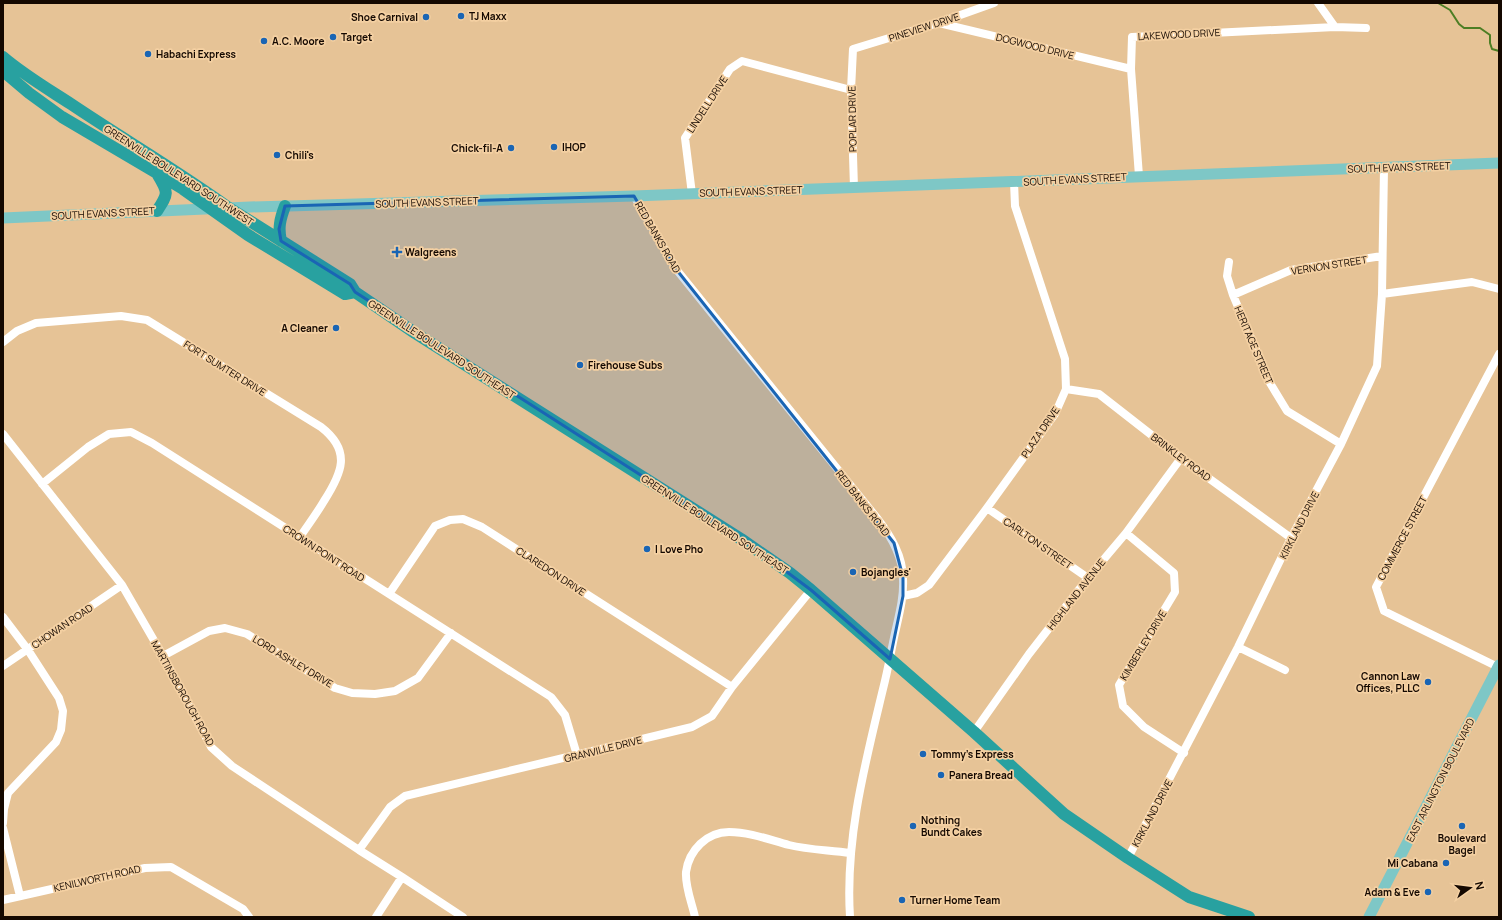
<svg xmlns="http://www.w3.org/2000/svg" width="1502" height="920" viewBox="0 0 1502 920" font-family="Manrope,sans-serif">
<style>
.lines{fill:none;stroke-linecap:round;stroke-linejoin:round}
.stream{stroke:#4d7e24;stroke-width:2}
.minor{stroke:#fff;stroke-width:8}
.major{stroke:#7ec7c6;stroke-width:11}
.highway{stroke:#28a1a0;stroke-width:12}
.marked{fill:#1a65b4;fill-opacity:0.2;stroke:#1a65b4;stroke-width:3;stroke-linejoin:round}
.poi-dot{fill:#1a65b4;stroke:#f4d0a2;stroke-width:1.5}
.labels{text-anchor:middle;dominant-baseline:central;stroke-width:3.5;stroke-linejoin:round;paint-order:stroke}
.poi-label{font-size:10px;font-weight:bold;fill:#140800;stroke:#f4d0a2;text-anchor:start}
.street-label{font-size:10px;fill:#140800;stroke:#f4d0a2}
</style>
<rect width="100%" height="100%" fill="#e6c396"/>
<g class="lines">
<!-- stream -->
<path class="stream" d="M 1438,3 L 1450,10 L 1459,24 L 1464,28 L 1480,28 L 1490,35 L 1490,43 L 1492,49 L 1499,51"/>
<!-- minor -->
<path class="minor" d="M 1318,3 L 1335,27
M 939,23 L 1131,69
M 1139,176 L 1131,69 L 1132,37 L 1335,27 L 1366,28
M 854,188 L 851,90 L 853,49 L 938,23 L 994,3
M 692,194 L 685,138 L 730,69 L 742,61 L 851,90
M 634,196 L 676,269 L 877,518 C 891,536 903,556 903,579 C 904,597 899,615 895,633 C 891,651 888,670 883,689 C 865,764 845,839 850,917
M 1229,262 L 1227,276 L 1233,295 L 1270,383 L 1287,411 L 1341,444
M 1382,294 L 1472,282 L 1499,289
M 1233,295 L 1291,270 L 1382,256
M 3,342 L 17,331 L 36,323 L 121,316 L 147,320 L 321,427 C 352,451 342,473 324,501 C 317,513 308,525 300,537
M 1066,389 L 1099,394 L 1181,458 L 1291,538
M 3,434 L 122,585 L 163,656 L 211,747 L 232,766 L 359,850 L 402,877 L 463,917
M 42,484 L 88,447 L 109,434 L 131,432 L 152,443 L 551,697 L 565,715 L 577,755
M 987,508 L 1088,578
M 1126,533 L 1174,573 L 1175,592 L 1119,685 L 1123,706 L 1144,727 L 1184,753
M 389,594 L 435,526 L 450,520 L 463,519 L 482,527 L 732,687
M 903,596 L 917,593 L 929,585 L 987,508 L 1055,414 L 1066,389 L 1065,359 L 1015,206 L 1014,182
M 3,617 L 28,650 L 59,698 L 63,711 L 61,730 L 56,742 L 8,793 L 4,809 L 3,823
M 1238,647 L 1285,670
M 163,656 L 209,631 L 225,628 L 247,634 L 335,688 L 352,693 L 375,694 L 395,691 L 418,678 L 451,633
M 3,666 L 122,585
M 1498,667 L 1384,611 L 1376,587 L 1499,354
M 974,732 L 1029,654 L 1088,578 L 1126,533 L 1181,458
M 3,828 L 20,896
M 359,850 L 390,807 L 405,796 L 692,727 L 712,716 L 732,687 L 811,590
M 1128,858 L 1238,647 L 1291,538 L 1341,444 L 1377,366 L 1382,294 L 1384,168
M 3,900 L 145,868 L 171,867 L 243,909 L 249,917
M 376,917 L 402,877
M 695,917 C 692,903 685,887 686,872 C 689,850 707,832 729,832 C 750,832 770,840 789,845 C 809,850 830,850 850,853"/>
<!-- major -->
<path class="major" d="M 3,218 L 250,207 L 634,196 L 1499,163
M 1369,917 L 1499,665"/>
<!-- highway -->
<path class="highway" d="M 3,57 C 24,75 48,89 71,104 C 123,139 178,171 229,208 L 350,284 L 355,292 L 415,333 L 741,539 L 790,573 L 811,590 L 974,732 L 1064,814 L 1128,858 L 1189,897 L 1249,917
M 3,71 L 29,93 L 62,117 L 157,173 L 183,189 L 248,235 L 345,294 L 355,292
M 157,211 C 168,194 169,193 158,175
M 281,241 C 278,228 280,219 285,206"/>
</g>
<!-- marked area -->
<path class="marked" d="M 634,196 L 676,269 L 894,543 L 903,577 L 903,596 L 890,659 L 811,590 L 756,549 L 355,292 L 350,284 L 281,241 L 279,229 L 285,206 Z"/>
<!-- markers -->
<g class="poi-dot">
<circle cx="461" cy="16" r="4"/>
<circle cx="426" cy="17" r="4"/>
<circle cx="333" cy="37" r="4"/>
<circle cx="264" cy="41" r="4"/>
<circle cx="148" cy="54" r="4"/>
<circle cx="554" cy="147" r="4"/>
<circle cx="511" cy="148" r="4"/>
<circle cx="277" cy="155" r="4"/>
<path d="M395 246h4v4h4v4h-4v4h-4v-4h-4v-4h4z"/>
<circle cx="336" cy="328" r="4"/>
<circle cx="580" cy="365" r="4"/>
<circle cx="647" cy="549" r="4"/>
<circle cx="853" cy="572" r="4"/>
<circle cx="1428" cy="682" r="4"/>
<circle cx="923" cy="754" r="4"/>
<circle cx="941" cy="775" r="4"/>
<circle cx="913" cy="826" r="4"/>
<circle cx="1462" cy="826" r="4"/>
<circle cx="1446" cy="863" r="4"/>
<circle cx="1428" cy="892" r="4"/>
<circle cx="902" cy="900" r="4"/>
</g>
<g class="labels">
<!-- poi labels -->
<g class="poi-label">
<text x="469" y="16">TJ Maxx</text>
<text x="418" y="17" text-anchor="end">Shoe Carnival</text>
<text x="341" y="37">Target</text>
<text x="272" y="41">A.C. Moore</text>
<text x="156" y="54">Habachi Express</text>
<text x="562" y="147">IHOP</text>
<text x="503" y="148" text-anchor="end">Chick-fil-A</text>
<text x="285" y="155">Chili's</text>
<text x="405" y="252">Walgreens</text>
<text x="328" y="328" text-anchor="end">A Cleaner</text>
<text x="588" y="365">Firehouse Subs</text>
<text x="655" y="549">I Love Pho</text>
<text x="861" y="572">Bojangles'</text>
<text x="1420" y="676" text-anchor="end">Cannon Law<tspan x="1420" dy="12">Offices, PLLC</tspan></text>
<text x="931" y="754">Tommy's Express</text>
<text x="949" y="775">Panera Bread</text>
<text x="921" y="820">Nothing<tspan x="921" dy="12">Bundt Cakes</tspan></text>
<text x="1462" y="838" text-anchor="middle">Boulevard<tspan x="1462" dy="12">Bagel</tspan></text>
<text x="1438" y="863" text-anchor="end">Mi Cabana</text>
<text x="1420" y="892" text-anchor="end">Adam &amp; Eve</text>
<text x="910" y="900">Turner Home Team</text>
</g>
<!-- street labels -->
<g class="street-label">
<text transform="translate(924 27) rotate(-18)">PINEVIEW DRIVE</text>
<text transform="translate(1179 34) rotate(-3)">LAKEWOOD DRIVE</text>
<text transform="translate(1035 46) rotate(14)">DOGWOOD DRIVE</text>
<text transform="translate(707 104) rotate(-57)">LINDELL DRIVE</text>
<text transform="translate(852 119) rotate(-91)">POPLAR DRIVE</text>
<text transform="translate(1399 167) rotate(-2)">SOUTH EVANS STREET</text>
<text transform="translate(179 175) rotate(33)">GREENVILLE BOULEVARD SOUTHWEST</text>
<text transform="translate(1075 179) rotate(-3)">SOUTH EVANS STREET</text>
<text transform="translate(751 191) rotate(-2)">SOUTH EVANS STREET</text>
<text transform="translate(427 202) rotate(-2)">SOUTH EVANS STREET</text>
<text transform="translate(103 213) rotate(-3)">SOUTH EVANS STREET</text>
<text transform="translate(658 237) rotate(60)">RED BANKS ROAD</text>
<text transform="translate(1329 265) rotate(-9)">VERNON STREET</text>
<text transform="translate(1254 345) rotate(67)">HERITAGE STREET</text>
<text transform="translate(442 349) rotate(33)">GREENVILLE BOULEVARD SOUTHEAST</text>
<text transform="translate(225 368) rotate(32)">FORT SUMTER DRIVE</text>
<text transform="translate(1040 432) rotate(-56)">PLAZA DRIVE</text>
<text transform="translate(1181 457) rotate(37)">BRINKLEY ROAD</text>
<text transform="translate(863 503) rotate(52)">RED BANKS ROAD</text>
<text transform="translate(715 524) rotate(33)">GREENVILLE BOULEVARD SOUTHEAST</text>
<text transform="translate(1299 525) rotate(-63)">KIRKLAND DRIVE</text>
<text transform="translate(1402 538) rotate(-62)">COMMERCE STREET</text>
<text transform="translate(1038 543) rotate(35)">CARLTON STREET</text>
<text transform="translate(324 553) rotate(33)">CROWN POINT ROAD</text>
<text transform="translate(551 571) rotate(33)">CLAREDON DRIVE</text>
<text transform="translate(1076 594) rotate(-52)">HIGHLAND AVENUE</text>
<text transform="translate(62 626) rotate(-34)">CHOWAN ROAD</text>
<text transform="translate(1143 645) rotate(-59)">KIMBERLEY DRIVE</text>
<text transform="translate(293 661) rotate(31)">LORD ASHLEY DRIVE</text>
<text transform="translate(183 693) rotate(61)">MARTINSBOROUGH ROAD</text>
<text transform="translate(603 749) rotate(-14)">GRANVILLE DRIVE</text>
<text transform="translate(1440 780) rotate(-63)">EAST ARLINGTON BOULEVARD</text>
<text transform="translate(1152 813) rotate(-62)">KIRKLAND DRIVE</text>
<text transform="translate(97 878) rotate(-13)">KENILWORTH ROAD</text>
</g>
</g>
<!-- border -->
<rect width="1502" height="920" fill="none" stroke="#140800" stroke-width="8"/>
<!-- north arrow -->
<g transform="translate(1470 888) rotate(76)" stroke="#f4d0a2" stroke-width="3" paint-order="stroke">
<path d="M0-3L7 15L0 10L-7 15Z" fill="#140800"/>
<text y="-6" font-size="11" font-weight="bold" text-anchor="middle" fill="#140800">N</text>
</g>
</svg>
